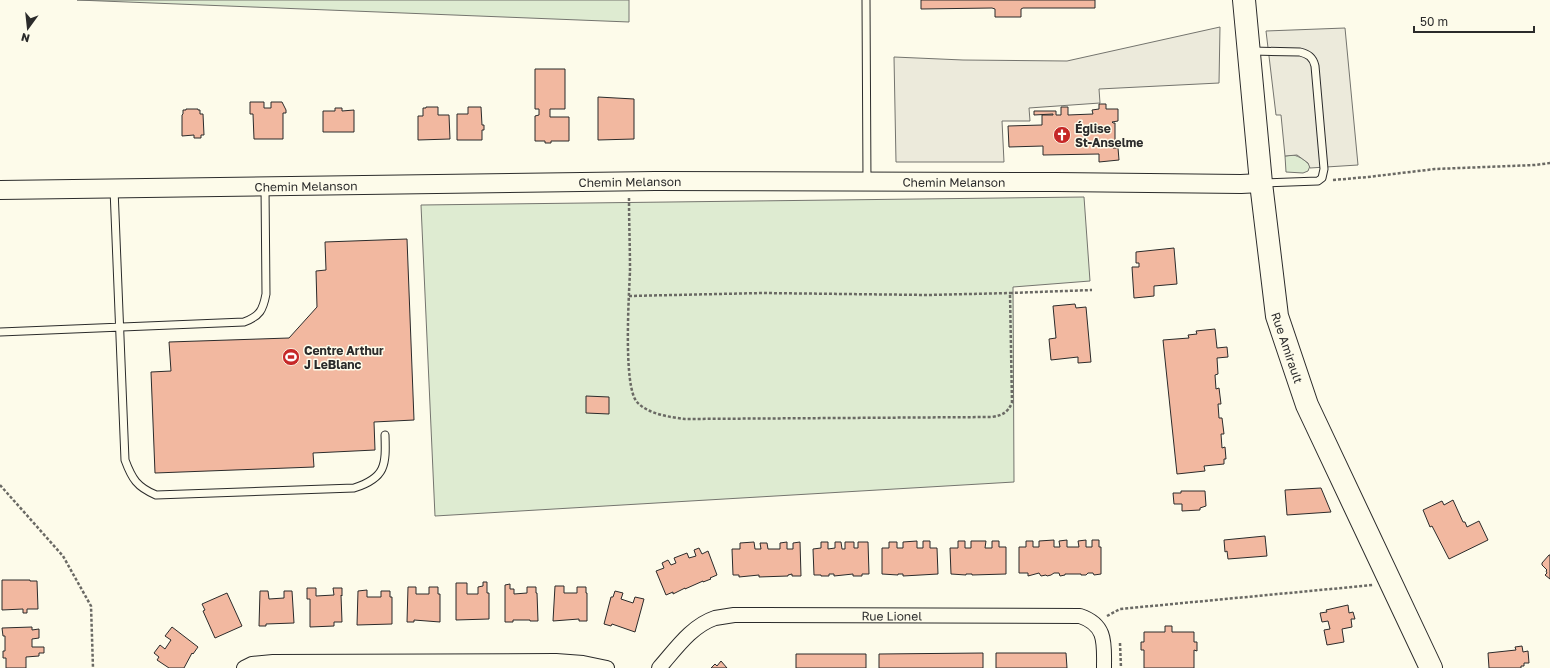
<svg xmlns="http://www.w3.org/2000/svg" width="1550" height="668" viewBox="0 0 1550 668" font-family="'Golos Text',sans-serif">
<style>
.green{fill:#deebd1;stroke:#74746e}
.parking{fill:#eceadb;stroke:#74746e}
.building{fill:#f2b8a0;stroke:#2b2b2b}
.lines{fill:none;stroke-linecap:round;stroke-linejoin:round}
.service-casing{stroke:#2b2b2b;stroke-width:9}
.minor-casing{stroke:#2b2b2b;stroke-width:16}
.tertiary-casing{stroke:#2b2b2b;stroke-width:20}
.primary-casing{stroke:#2b2b2b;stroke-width:24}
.path{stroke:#6a6964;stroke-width:2.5;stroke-dasharray:3 2;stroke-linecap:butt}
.service{stroke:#fdfbea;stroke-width:7}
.minor{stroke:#fdfbea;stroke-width:14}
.tertiary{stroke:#fdfbea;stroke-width:18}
.primary{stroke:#fdfbea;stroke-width:22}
.labels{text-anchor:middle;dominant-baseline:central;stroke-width:3;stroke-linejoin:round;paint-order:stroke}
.poi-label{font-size:12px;font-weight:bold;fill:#2b2b2b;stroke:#fdfbea;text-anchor:start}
.street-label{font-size:12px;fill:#2b2b2b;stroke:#fdfbea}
</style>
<rect width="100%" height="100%" fill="#fdfbea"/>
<!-- green -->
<path class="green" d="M 77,0 L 629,0 L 629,22 Z
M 1293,155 C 1299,156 1307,161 1310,166 L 1308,171 L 1303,173 L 1286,172 L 1285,156 Z
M 1084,197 L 1090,281 L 1013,287 L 1014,482 L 435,516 L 421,205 Z"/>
<!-- parking -->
<path class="parking" d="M 1220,27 L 1219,83 L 1099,89 L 1100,103 L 1029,108 L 1030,121 L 1002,121 L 1004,162 L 896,162 L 894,57 L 963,60 L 1067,61 Z
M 1345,28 L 1358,165 L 1310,168 L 1308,163 L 1297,155 L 1285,156 L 1281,115 L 1276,115 L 1266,31 Z"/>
<!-- building -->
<path class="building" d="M 921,0 L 1095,0 L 1095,8 L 1023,8 L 1021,9 L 1021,17 L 995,17 L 995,9 L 992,8 L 921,9 Z
M 535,69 L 565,69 L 565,109 L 550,109 L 550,117 L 569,117 L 569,141 L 551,141 L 551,143 L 545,143 L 545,141 L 535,141 L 535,116 L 539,115 L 539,109 L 535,109 Z
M 598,97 L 634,99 L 634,139 L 598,140 Z
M 250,102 L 264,102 L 264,108 L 271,108 L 271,102 L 282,102 L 286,110 L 286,113 L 283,113 L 283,139 L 254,139 L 253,114 L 250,114 Z
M 1099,104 L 1106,104 L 1106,109 L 1118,109 L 1118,121 L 1112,122 L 1113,123 L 1115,123 L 1115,145 L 1112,145 L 1113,148 L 1118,148 L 1119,160 L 1099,162 L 1099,154 L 1043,155 L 1043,146 L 1009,147 L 1008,126 L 1042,125 L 1042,115 L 1053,115 L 1053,114 L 1034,115 L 1034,111 L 1056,111 L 1056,115 L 1061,115 L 1061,107 L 1068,107 L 1068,115 L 1093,114 L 1092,110 L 1099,109 Z
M 426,107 L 438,107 L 438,115 L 449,115 L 450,139 L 418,140 L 418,116 L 423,116 L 423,108 L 426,108 Z
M 468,107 L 481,107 L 482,125 L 484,125 L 484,130 L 482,130 L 482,140 L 457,140 L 457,114 L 468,114 Z
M 335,108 L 342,108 L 342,111 L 354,110 L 354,132 L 323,132 L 323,111 L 335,111 Z
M 186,109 L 198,109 L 198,110 L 200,110 L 200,114 L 203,114 L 204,135 L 201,135 L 201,138 L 194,138 L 194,135 L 182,136 L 182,115 L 183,114 L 183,110 L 186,110 Z
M 407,239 L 414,420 L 374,422 L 375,450 L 313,453 L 314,467 L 155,473 L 151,372 L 171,371 L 169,342 L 289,338 L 317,307 L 316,271 L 326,270 L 325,242 Z
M 1174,248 L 1177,284 L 1154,286 L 1154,296 L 1134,298 L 1132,267 L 1139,267 L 1139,263 L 1136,263 L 1136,252 Z
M 1075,304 L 1076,308 L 1086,307 L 1091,362 L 1078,363 L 1078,357 L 1051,360 L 1049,339 L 1056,338 L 1053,306 Z
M 1215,329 L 1217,348 L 1227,347 L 1228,357 L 1217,358 L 1218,374 L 1215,375 L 1216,389 L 1219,388 L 1221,404 L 1218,404 L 1219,418 L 1222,418 L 1224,434 L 1221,434 L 1222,448 L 1225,447 L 1226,459 L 1224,459 L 1224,464 L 1204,466 L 1205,471 L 1177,474 L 1163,340 L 1189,338 L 1188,335 L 1197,334 L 1196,331 Z
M 586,396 L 609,397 L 609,414 L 586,413 Z
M 1321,488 L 1331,512 L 1287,515 L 1285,490 Z
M 1181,491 L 1205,491 L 1206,506 L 1200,508 L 1200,510 L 1182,511 L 1182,504 L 1174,504 L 1173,493 L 1181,493 Z
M 1453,500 L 1463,522 L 1465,522 L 1467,527 L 1479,521 L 1488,540 L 1449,559 L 1432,526 L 1430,527 L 1423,510 L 1442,501 L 1444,505 Z
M 1265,536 L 1267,556 L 1228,559 L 1227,551 L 1225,552 L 1224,540 Z
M 1054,540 L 1054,547 L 1060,547 L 1059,541 L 1067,540 L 1067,547 L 1079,547 L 1078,541 L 1086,540 L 1086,547 L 1092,547 L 1092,540 L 1099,540 L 1099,547 L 1101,547 L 1101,574 L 1094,575 L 1093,573 L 1088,573 L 1086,575 L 1081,575 L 1081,574 L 1065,574 L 1065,575 L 1060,576 L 1059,573 L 1054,573 L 1051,575 L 1047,576 L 1046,575 L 1041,576 L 1039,573 L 1028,576 L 1028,573 L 1019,573 L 1019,547 L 1026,547 L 1026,541 L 1033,541 L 1033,547 L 1039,547 L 1039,541 Z
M 917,541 L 917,548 L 923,548 L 923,541 L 930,541 L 930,548 L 937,548 L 938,574 L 903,576 L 903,574 L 898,574 L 898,575 L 882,574 L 882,548 L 889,548 L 889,542 L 897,542 L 897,548 L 903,548 L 903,542 Z
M 958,541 L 965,541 L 965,548 L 971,548 L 971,541 L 986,541 L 985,548 L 992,548 L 992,541 L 999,541 L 999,547 L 1006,547 L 1006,574 L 972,575 L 972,574 L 966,574 L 966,575 L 951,574 L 950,548 L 958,548 Z
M 754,542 L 755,549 L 761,549 L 760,543 L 767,543 L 768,549 L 780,549 L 780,543 L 787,542 L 787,549 L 793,549 L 793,543 L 800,542 L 801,576 L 792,576 L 792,574 L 788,575 L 788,576 L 759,577 L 759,575 L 739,577 L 739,575 L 733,575 L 732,549 L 740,549 L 740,543 Z
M 821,542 L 828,542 L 828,549 L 835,548 L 835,542 L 841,542 L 842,549 L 845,549 L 845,542 L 854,542 L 854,548 L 858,548 L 858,542 L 868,542 L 869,574 L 862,574 L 862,576 L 853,576 L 853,574 L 834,576 L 834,574 L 829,574 L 829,576 L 821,576 L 821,575 L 814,575 L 813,549 L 821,548 Z
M 699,548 L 702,554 L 708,551 L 717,575 L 710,578 L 711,579 L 703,582 L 703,581 L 685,589 L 685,588 L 673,594 L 673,592 L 666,595 L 656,571 L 664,568 L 662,563 L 668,560 L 671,565 L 676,563 L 674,558 L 687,553 L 689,558 L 696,556 L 694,550 Z
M 1549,555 L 1550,555 L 1550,579 L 1545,575 L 1547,573 L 1546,571 L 1547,570 L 1542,565 L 1542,563 Z
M 2,580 L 30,580 L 30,581 L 37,581 L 38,609 L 27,609 L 27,613 L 23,613 L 23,609 L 2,610 Z
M 483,582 L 487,582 L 487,593 L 489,593 L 489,619 L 456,620 L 456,583 L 467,583 L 467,594 L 478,594 L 478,587 L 483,586 Z
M 510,584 L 510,589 L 514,589 L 514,594 L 527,593 L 527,587 L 536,587 L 536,593 L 537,593 L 538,621 L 530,621 L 530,620 L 513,620 L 513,622 L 505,622 L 505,585 Z
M 555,586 L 564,586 L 564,593 L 577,593 L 577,587 L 586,587 L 586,593 L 587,593 L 587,621 L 579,621 L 579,619 L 553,621 Z
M 408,587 L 416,587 L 416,594 L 429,594 L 429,587 L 438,587 L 438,594 L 440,594 L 440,622 L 414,620 L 414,622 L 407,622 Z
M 307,588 L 316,588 L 316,596 L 334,595 L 333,588 L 342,588 L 342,596 L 341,595 L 342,622 L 334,622 L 334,626 L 310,627 L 310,599 L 307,599 Z
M 367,590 L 367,597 L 381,597 L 381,591 L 390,591 L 390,597 L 392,597 L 392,624 L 357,625 L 358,591 Z
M 260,591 L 268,591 L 269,599 L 284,598 L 284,591 L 292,591 L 294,623 L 266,624 L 266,626 L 259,626 Z
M 615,591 L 623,593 L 621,599 L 633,603 L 635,597 L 644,599 L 635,632 L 612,624 L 611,626 L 604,624 L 611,597 L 613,597 Z
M 227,593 L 242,626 L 215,638 L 203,611 L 205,610 L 202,604 Z
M 1348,605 L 1349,613 L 1353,612 L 1355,619 L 1351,619 L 1352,627 L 1342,629 L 1344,642 L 1327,645 L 1324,630 L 1330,629 L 1328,621 L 1322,622 L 1320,613 L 1327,612 L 1326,610 Z
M 1165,626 L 1172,626 L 1172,632 L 1194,632 L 1194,642 L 1197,642 L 1197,651 L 1194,650 L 1194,668 L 1144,668 L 1144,650 L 1141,650 L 1141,642 L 1144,642 L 1144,632 L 1165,632 Z
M 32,627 L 32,630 L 39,629 L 39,638 L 32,639 L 32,647 L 44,647 L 44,653 L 39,653 L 39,656 L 26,657 L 26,668 L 6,668 L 6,658 L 3,658 L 3,651 L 5,651 L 5,636 L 3,636 L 2,628 Z
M 172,627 L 198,647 L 193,654 L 192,653 L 184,668 L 169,668 L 157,660 L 159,657 L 154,653 L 160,645 L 165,649 L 171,640 L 165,636 Z
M 1522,646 L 1523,652 L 1528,651 L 1529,663 L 1524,663 L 1524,666 L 1521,666 L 1521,668 L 1489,668 L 1488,653 L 1516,650 L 1515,647 Z
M 983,653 L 983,668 L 879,668 L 879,654 Z
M 996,653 L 1066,653 L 1067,668 L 996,668 Z
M 796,654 L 866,654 L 866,668 L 796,668 Z
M 721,661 L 727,668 L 711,668 L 715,664 L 717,666 Z"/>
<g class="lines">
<defs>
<path id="service" d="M 866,0 L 867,182
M 1252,51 L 1300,52 C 1308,54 1313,57 1315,66 L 1324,169 L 1322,178 L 1318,181 L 1263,183
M 114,189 L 125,460 C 132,479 137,487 156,495 L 354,488 C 386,478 386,465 385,435
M 0,332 L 244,322 C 260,316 263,310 266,294 L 265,187"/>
<g id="minor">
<path d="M 244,668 L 252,664 L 273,662 L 556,661 L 583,663 L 607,668"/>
<path id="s1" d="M 659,668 C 675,650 691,626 715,618 C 721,617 728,616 734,615 L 1080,616 C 1107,625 1104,644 1104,668"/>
</g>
<g id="tertiary">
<path id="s2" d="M 0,190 L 655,181 L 1056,182 L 1241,184 L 1261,183"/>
</g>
<g id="primary">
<path id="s3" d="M 1244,0 L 1261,183 L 1277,316 L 1307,405 L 1431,668"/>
</g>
</defs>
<!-- service casing -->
<use href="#service" class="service-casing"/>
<!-- minor casing -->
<use href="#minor" class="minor-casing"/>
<!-- tertiary casing -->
<use href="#tertiary" class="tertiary-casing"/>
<!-- primary casing -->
<use href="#primary" class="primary-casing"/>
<!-- path -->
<path class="path" d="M 1333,180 L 1368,177 L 1435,169 L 1535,165 L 1550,163
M 629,198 C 629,222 630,247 630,271 C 629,295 623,387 637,402 C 648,414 669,417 685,419 L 992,417 C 1003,415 1007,413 1012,403 L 1010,293 L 1092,290
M 629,296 L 763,293 L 928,295 L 1010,293
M 0,485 L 63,556 L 91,606 L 93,668
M 1107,616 L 1120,609 L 1373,585
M 1120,643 L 1121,668"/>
<!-- service -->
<use href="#service" class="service"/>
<!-- minor -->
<use href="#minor" class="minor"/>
<!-- tertiary -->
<use href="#tertiary" class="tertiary"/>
<!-- primary -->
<use href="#primary" class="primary"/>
</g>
<!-- icons -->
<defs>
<symbol id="church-disc" viewBox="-11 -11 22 22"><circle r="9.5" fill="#c62828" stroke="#fdfbea"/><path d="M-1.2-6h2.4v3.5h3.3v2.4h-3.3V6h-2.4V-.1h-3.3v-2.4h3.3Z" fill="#fff"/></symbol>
<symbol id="stadium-disc" viewBox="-11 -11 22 22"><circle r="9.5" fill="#c62828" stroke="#fdfbea"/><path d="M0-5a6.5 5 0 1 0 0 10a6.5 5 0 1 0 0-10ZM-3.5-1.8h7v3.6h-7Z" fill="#fff"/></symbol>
</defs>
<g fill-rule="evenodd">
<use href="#church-disc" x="1052" y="125" width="20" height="20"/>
<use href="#stadium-disc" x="281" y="347" width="20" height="20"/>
</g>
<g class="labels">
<!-- poi labels -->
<g class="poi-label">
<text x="1075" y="128">Église<tspan x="1075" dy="14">St-Anselme</tspan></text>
<text x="304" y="350">Centre Arthur<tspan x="304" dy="14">J LeBlanc</tspan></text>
</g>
<!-- street labels -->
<g class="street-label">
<text stroke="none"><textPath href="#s2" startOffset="630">Chemin Melanson</textPath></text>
<text stroke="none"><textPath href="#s2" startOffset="954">Chemin Melanson</textPath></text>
<text stroke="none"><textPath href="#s2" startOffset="306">Chemin Melanson</textPath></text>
<text stroke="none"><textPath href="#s3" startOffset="351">Rue Amirault</textPath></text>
<text stroke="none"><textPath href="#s1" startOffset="253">Rue Lionel</textPath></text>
</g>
</g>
<!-- north arrow -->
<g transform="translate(28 28) rotate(195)" stroke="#fdfbea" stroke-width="3" paint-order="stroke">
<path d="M0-3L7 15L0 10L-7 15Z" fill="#2b2b2b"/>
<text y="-6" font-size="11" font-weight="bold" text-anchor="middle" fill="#2b2b2b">N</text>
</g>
<!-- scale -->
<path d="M1414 26v6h120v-6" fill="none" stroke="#2b2b2b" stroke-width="2"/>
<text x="1420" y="26" font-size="12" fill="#2b2b2b" stroke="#fdfbea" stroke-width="3" paint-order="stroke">50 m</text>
</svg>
